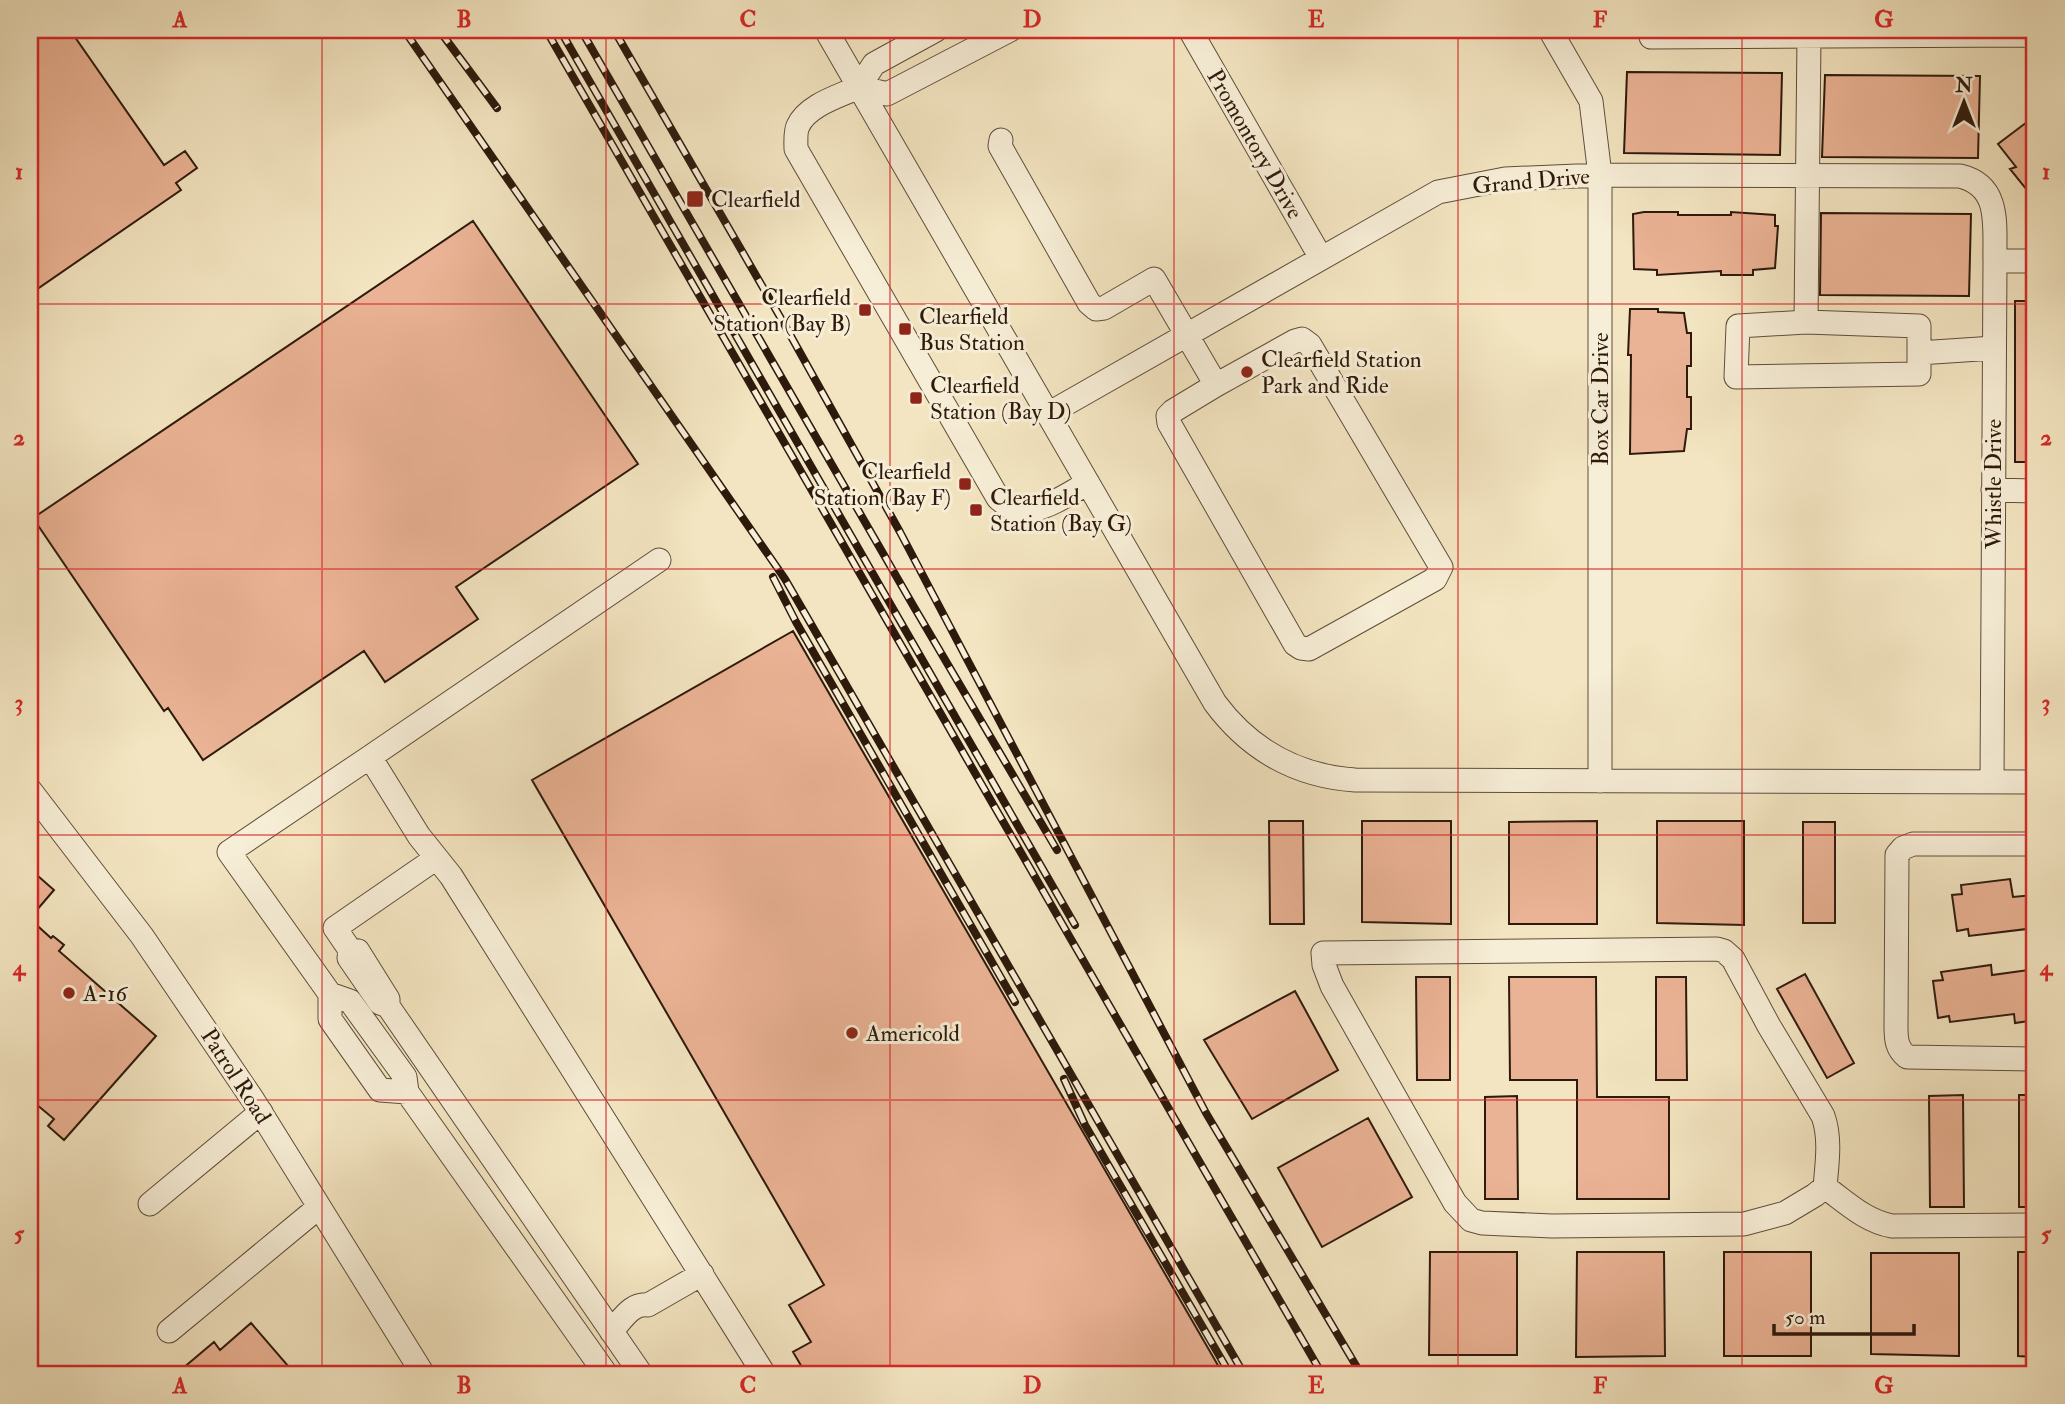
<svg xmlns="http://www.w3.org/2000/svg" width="2065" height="1404" viewBox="0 0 2065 1404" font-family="'IM FELL Double Pica',serif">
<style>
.building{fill:#ebb395;stroke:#2e1a0c;stroke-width:2}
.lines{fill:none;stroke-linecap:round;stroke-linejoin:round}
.minor-casing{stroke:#5f4d39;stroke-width:25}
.minor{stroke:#f7eed7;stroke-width:23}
.rail-casing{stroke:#2e1a0c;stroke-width:8}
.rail{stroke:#f7eed7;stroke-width:5;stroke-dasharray:16;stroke-linecap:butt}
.grid{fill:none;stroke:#d62828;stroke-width:2;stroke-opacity:0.55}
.poi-dot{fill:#8f2418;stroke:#f7eed7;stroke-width:2.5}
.labels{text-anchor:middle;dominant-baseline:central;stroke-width:6;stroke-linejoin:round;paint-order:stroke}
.street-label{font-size:23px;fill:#2e1a0c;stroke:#f7eed7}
.poi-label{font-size:23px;fill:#2e1a0c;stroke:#f7eed7;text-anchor:start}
.neatline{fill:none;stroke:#d62828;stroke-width:2.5}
.grid-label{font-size:23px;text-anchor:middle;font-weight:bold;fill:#d62828}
</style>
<rect width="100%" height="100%" fill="#f3e5c1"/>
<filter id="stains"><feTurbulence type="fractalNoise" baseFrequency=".00286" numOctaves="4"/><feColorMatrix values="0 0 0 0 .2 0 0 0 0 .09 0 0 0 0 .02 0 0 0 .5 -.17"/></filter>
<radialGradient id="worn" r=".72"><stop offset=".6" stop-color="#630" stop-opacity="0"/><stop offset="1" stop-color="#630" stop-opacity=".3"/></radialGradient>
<!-- building -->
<path class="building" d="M 30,30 L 70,30 L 164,165 L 185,151 L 197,168 L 176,183 L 181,190 L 30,294 Z
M 1627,72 L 1782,73 L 1780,155 L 1624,153 Z
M 1825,75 L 1980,76 L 1978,158 L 1822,157 Z
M 2027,122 L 2035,131 L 2035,200 L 2010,169 L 2016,167 L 1998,144 Z
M 1644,212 L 1678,212 L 1678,215 L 1731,215 L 1731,212 L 1775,215 L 1775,226 L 1778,226 L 1775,268 L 1753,270 L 1753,275 L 1721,275 L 1721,271 L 1657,275 L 1657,270 L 1634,269 L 1633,214 Z
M 1821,213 L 1971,214 L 1969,296 L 1820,295 Z
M 473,221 L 638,464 L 456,587 L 478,619 L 385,682 L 364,651 L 203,760 L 168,708 L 164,711 L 33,518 Z
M 2015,301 L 2035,301 L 2035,462 L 2015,462 Z
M 1630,309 L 1658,309 L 1658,312 L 1684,313 L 1687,333 L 1691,333 L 1691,366 L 1687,366 L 1687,397 L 1691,397 L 1691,429 L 1687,429 L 1684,451 L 1630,454 L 1631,355 L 1628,355 Z
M 793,631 L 1223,1374 L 806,1374 L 793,1352 L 811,1342 L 789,1305 L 824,1285 L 532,780 Z
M 1269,821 L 1303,821 L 1304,924 L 1270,924 Z
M 1362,821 L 1451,821 L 1451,924 L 1362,922 Z
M 1597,821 L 1597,924 L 1509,924 L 1509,822 Z
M 1657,821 L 1744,821 L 1744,925 L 1657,923 Z
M 1803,822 L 1835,822 L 1835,923 L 1803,923 Z
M 30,869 L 54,890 L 30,918 Z
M 2010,879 L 2013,897 L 2035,895 L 2035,928 L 1969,936 L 1968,929 L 1957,931 L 1952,895 L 1962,894 L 1961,885 Z
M 30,919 L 51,938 L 53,936 L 64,945 L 59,951 L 156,1036 L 64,1140 L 48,1126 L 54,1119 L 30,1099 Z
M 1991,965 L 1992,975 L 2035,969 L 2035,1020 L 2015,1023 L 2014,1014 L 1950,1022 L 1949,1016 L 1938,1018 L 1933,981 L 1943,980 L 1941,972 Z
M 1805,974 L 1854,1063 L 1827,1078 L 1777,989 Z
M 1416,977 L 1450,977 L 1450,1080 L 1417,1080 Z
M 1509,977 L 1596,977 L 1597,1097 L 1669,1097 L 1669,1199 L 1577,1199 L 1577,1080 L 1510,1080 Z
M 1656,977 L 1686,977 L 1687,1080 L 1656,1080 Z
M 1295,991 L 1338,1070 L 1252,1119 L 1204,1040 Z
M 1963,1095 L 1964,1207 L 1930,1207 L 1929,1096 Z
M 2019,1095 L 2035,1095 L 2035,1207 L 2019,1207 Z
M 1517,1096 L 1518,1199 L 1485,1199 L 1485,1097 Z
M 1368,1118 L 1412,1197 L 1322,1247 L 1278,1168 Z
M 1430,1252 L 1517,1252 L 1517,1355 L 1429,1355 Z
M 1577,1252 L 1664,1252 L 1665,1356 L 1576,1357 Z
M 1724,1252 L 1811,1252 L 1811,1356 L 1724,1356 Z
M 2018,1252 L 2035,1252 L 2035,1357 L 2018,1356 Z
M 1871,1253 L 1959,1253 L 1959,1356 L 1871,1354 Z
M 251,1323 L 295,1374 L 176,1374 L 214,1342 L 220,1350 Z"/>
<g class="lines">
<defs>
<path id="minor" d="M 826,30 L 1215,703 C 1250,750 1296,776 1355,780 L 2035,782
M 1190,30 L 1321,258
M 1550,30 L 1591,101 L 1600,175 L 1600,781
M 1651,37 L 2025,35 L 2035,39
M 859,87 C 840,96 807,105 798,126 C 795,132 796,142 796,149 L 998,498 C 1027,526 1060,498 1088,483
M 859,87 L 887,94 L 1010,30
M 859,87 L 874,64 L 936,30
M 1001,140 L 1000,146 L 1089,303 L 1096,309 L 1104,308 L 1154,279 L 1216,385 L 1173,411 L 1168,416 L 1169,423 L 1295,644 L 1301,648 L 1309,649 L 1435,579 L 1441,567 L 1310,345 L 1302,339 L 1295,341 L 1216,385
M 1995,261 L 2035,261
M 1806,322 L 1738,326 L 1736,377 L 1919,374 L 1919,326 L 1806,322 L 1809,36
M 1919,353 L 1994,348
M 1048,414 L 1438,192 L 1505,179 L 1600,175 L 1960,176 C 2002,186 1994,227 1995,261 L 1992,782
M 1993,490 L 2035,491
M 370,757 L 659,560
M 30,790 L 142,936 L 253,1100 L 423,1374
M 2035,844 L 1913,844 L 1903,848 L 1897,855 L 1896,1027 C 1896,1040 1897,1049 1907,1057 L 2035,1059
M 350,950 L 335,928 L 435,859
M 330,994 L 229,852 L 370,757 L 419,836 L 451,876 L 764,1374
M 388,1006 L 380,1003 L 349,958 L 350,950 L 358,951 L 388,999 L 388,1006 L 641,1374
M 407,1092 L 380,1090 L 330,1019 L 330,994 L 350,1001 L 405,1077 L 407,1092 L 606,1374
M 1825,1187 C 1827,1164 1831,1138 1823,1116 L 1769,1026 L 1733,959 L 1724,951 L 1717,949 L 1323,953 L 1324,965 L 1332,986 L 1455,1203 L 1471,1220 L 1482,1223 L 1552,1226 L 1744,1224 L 1785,1213 L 1815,1195 L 1825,1187 C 1846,1202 1865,1221 1892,1226 L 2035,1225
M 150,1204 L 261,1112
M 169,1331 L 319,1207
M 611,1331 C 622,1321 630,1303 648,1305 L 702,1274"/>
</defs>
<!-- minor casing -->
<use href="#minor" class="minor-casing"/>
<!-- minor -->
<use href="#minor" class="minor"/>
<defs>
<path id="rail" d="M 404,30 L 785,579 L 1244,1374
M 439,30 L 497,108
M 546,30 L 1322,1374
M 560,30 L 1075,925
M 581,30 L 914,607 L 1057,850
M 614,30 L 783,322 L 900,532 L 1206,1113 L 1361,1374
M 773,577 L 796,622 L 1015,1002
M 1064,1079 L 1085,1125 L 1230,1374
M 30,1360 L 42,1374"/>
</defs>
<!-- rail casing -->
<use href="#rail" class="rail-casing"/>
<!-- rail -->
<use href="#rail" class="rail"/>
</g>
<!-- grid -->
<path class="grid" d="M 322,30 L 322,1374M 606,30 L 606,1374M 890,30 L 890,1374M 1174,30 L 1174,1374M 1458,30 L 1458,1374M 1742,30 L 1742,1374M 30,304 L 2035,304M 30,569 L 2035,569M 30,835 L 2035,835M 30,1100 L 2035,1100"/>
<!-- markers -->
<g class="poi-dot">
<rect x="686" y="190" width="18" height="18" rx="3.5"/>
<rect x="858" y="303" width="14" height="14" rx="3.5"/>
<rect x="898" y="322" width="14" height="14" rx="3.5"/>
<circle cx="1247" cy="372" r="7"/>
<rect x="909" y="391" width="14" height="14" rx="3.5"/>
<rect x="958" y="477" width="14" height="14" rx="3.5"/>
<rect x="969" y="503" width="14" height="14" rx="3.5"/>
<circle cx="69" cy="993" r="7"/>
<circle cx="852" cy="1033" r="7"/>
</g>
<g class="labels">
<!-- street labels -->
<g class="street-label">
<text transform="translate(1255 144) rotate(60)">Promontory Drive</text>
<text transform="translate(1531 181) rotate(-5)">Grand Drive</text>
<text transform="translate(1600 399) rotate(-90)">Box Car Drive</text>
<text transform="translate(1993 484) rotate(-90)">Whistle Drive</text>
<text transform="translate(236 1076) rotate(57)">Patrol Road</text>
</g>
<!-- poi labels -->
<g class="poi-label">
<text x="711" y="199">Clearfield</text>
<text x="851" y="297" text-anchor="end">Clearfield<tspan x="851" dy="26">Station (Bay B)</tspan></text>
<text x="919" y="316">Clearfield<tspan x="919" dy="26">Bus Station</tspan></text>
<text x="1261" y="359">Clearfield Station<tspan x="1261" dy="26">Park and Ride</tspan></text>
<text x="930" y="385">Clearfield<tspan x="930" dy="26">Station (Bay D)</tspan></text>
<text x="951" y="471" text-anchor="end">Clearfield<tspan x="951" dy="26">Station (Bay F)</tspan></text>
<text x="990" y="497">Clearfield<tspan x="990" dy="26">Station (Bay G)</tspan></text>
<text x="83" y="993">A-16</text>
<text x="866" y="1033">Americold</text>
</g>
</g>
<!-- margin -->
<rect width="2065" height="1404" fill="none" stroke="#f3e5c1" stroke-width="77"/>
<!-- north arrow -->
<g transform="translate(1964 102)" stroke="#f7eed7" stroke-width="5" paint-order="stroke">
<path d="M0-5L12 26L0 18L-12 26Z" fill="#2e1a0c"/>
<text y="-10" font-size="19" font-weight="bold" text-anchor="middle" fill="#2e1a0c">N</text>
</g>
<!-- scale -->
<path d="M1774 1324v10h140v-10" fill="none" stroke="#2e1a0c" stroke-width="3.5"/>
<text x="1785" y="1324" font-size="21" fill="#2e1a0c" stroke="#f7eed7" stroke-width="5" paint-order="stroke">50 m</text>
<rect x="38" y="38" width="1988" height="1328" class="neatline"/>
<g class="grid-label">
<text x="180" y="27">A</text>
<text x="464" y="27">B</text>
<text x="748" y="27">C</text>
<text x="1032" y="27">D</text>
<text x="1316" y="27">E</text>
<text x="1600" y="27">F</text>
<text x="1884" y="27">G</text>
<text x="19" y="179">1</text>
<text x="2046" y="179">1</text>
<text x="19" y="445">2</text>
<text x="2046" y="445">2</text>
<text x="19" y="710">3</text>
<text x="2046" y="710">3</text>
<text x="19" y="975">4</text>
<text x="2046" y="975">4</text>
<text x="19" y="1241">5</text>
<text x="2046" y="1241">5</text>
<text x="180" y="1393">A</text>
<text x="464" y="1393">B</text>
<text x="748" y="1393">C</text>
<text x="1032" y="1393">D</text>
<text x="1316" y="1393">E</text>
<text x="1600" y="1393">F</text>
<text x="1884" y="1393">G</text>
</g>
<rect width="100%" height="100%" filter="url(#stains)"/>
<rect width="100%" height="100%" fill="url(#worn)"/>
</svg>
